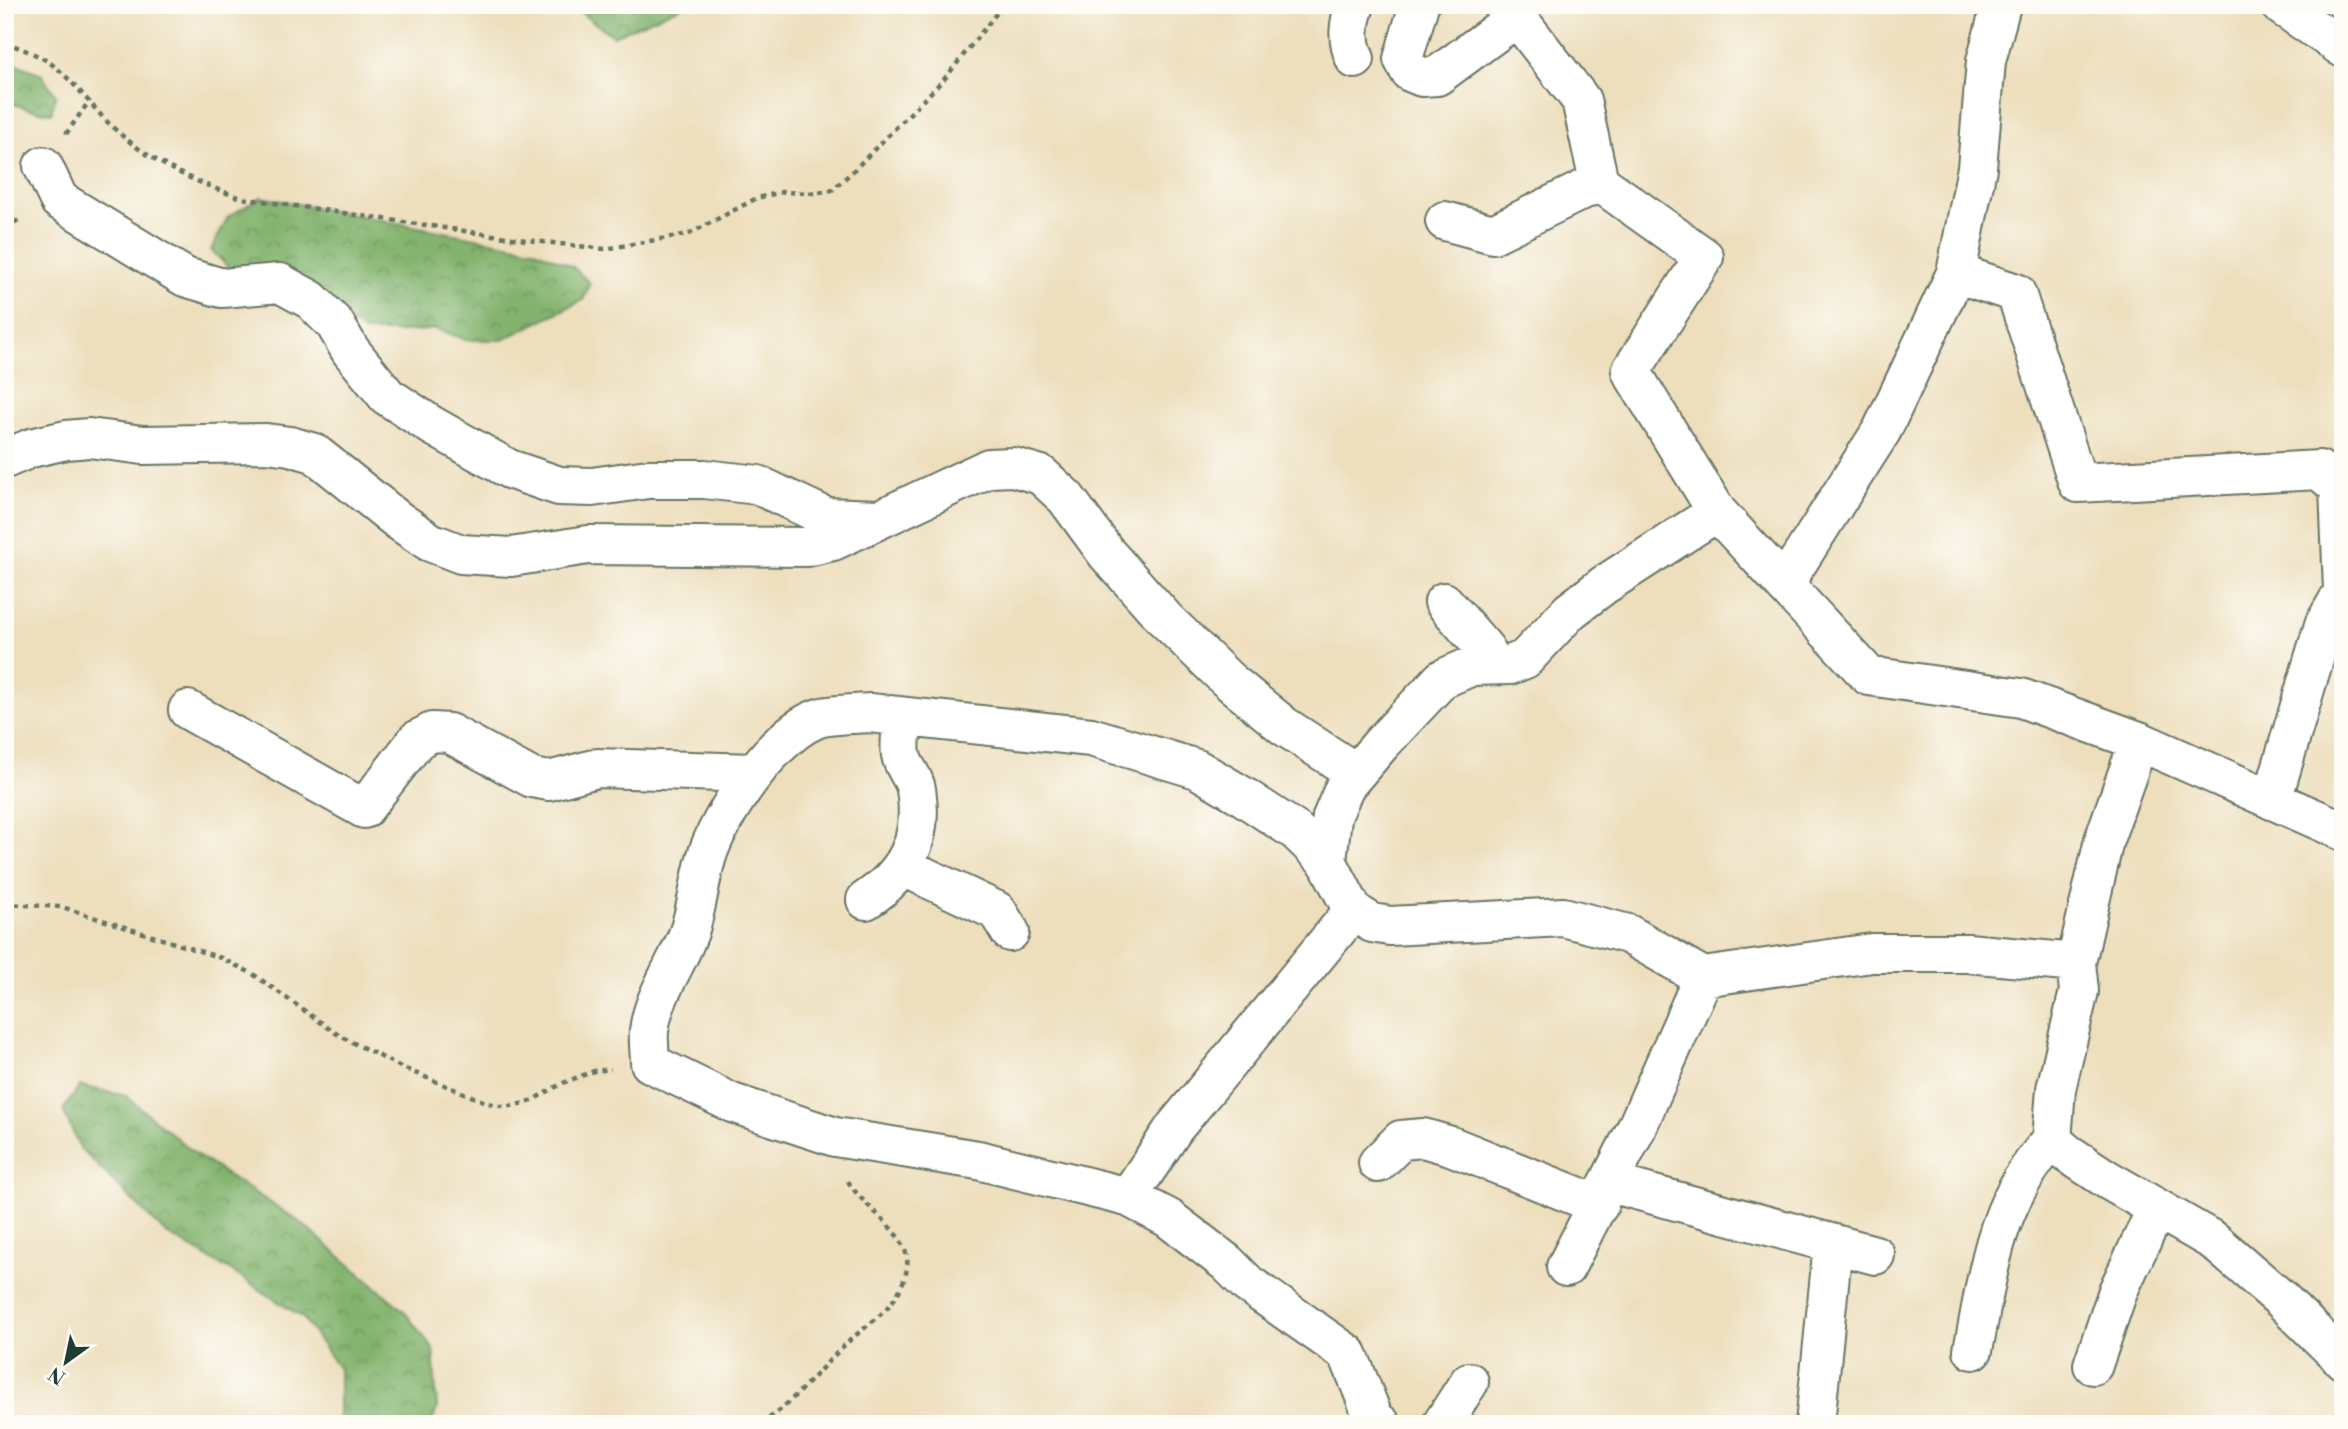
<svg xmlns="http://www.w3.org/2000/svg" width="2348" height="1429" viewBox="0 0 2348 1429" font-family="'Libre Bodoni',serif">
<style>
.forest{fill:url(#forest-crowns);stroke:#517851;stroke-width:2}
.lines{fill:none;stroke-linecap:round;stroke-linejoin:round}
.minor-casing{stroke:#677564;stroke-width:42}
.path{stroke:#677564;stroke-width:4.5;stroke-dasharray:5 5;stroke-linecap:butt}
.minor{stroke:#fff;stroke-width:38}
</style>
<defs>
<pattern id="forest-crowns" width="20" height="18" patternUnits="userSpaceOnUse" patternTransform="scale(1.75)"><rect width="20" height="18" fill="#83b46e"/><path d="M2 6a3 3 0 1 1 6 0M12 15a3 3 0 1 1 6 0" fill="none" stroke="#6b945b"/></pattern>
</defs>
<rect width="100%" height="100%" fill="#fdfcf7"/>
<filter id="ink" filterUnits="userSpaceOnUse"><feTurbulence type="fractalNoise" baseFrequency=".0143" numOctaves="2"/><feDisplacementMap in="SourceGraphic" scale="14" xChannelSelector="R" yChannelSelector="G"/><feConvolveMatrix kernelMatrix="1 2 1 2 8 2 1 2 1" color-interpolation-filters="sRGB"/></filter>
<filter id="wash" filterUnits="userSpaceOnUse"><feTurbulence type="fractalNoise" baseFrequency=".00686" numOctaves="4" result="noise"/><feDisplacementMap in="SourceGraphic" scale="28" xChannelSelector="R" yChannelSelector="G"/><feGaussianBlur stdDeviation="1.57" result="paint"/><feColorMatrix in="noise" values="0 0 0 0 0 0 0 0 0 0 0 0 0 0 0 0 0 1.4 0 .05"/><feComposite in="paint" operator="in"/></filter>
<g filter="url(#wash)">
<rect width="100%" height="100%" fill="#eddebc"/>
<!-- forest -->
<path class="forest" d="M 577,5 L 685,5 L 613,36 L 576,9 Z
M 5,60 L 40,73 L 56,95 L 51,113 L 29,109 L 5,101 Z
M 261,197 L 533,249 L 572,266 L 590,283 L 583,300 L 502,340 L 466,340 L 436,329 L 401,332 L 364,332 L 326,303 L 233,272 L 211,250 L 228,217 Z
M 80,1086 L 126,1096 L 198,1156 L 300,1222 L 404,1311 L 433,1349 L 437,1407 L 432,1424 L 335,1424 L 339,1416 L 339,1369 L 303,1318 L 233,1272 L 165,1233 L 80,1148 L 63,1110 Z"/>
</g>
<g filter="url(#ink)">
<g class="lines">
<defs>
<path id="minor" d="M 1355,5 C 1348,25 1347,40 1355,59
M 1419,5 L 1403,59 L 1410,72 L 1422,77 L 1437,76 L 1517,17 L 1581,100 L 1599,182 L 1704,257 L 1631,371 L 1717,512 L 1869,676 L 2021,698 L 2139,741 L 2343,831
M 2280,5 L 2343,48
M 43,166 L 59,200 L 185,277 L 222,288 L 280,283 L 311,300 L 335,324 L 350,350 L 387,396 L 431,425 L 509,469 L 559,486 L 592,487 L 648,479 L 704,479 L 758,485 L 826,517 L 877,519
M 1445,221 L 1493,234 L 1599,182
M 1956,273 L 2016,293 L 2078,483 L 2319,470 L 2339,487 L 2343,590
M 5,459 L 31,448 L 66,440 L 89,438 L 143,445 L 266,443 L 290,446 L 314,453 L 399,521 L 430,542 L 461,554 L 511,557 L 588,545 L 807,547 L 833,541 L 989,468 L 1013,467 L 1041,475 L 1066,498 L 1107,554 L 1165,619 L 1228,680 L 1284,726 L 1356,773
M 1784,584 L 1882,430 L 1956,273 L 1977,168 L 1986,61 L 2001,5
M 1444,602 L 1485,649 L 1493,665
M 188,710 L 364,809 L 417,740 L 432,732 L 449,733 L 532,778 L 549,781 L 597,768 L 754,773
M 870,713 L 1091,737 L 1197,769 L 1241,795 L 1296,831 L 1327,861 L 1353,911 L 1175,1127 L 1128,1197 L 978,1160 L 835,1137 L 732,1103 L 650,1063 C 650,1053 648,1042 649,1031 C 653,996 677,965 689,932 C 697,908 699,883 706,859 C 718,816 777,729 822,717 C 837,714 855,714 870,713 Z
M 2139,741 L 2104,840 L 2076,963 L 2079,991 L 2056,1089 L 2052,1140 L 2067,1153 L 2108,1180 L 2214,1241 L 2281,1299 L 2343,1360
M 2272,800 L 2324,625 L 2343,592
M 1327,861 L 1332,817 L 1345,786 L 1381,744 L 1442,679 L 1472,666 L 1510,665 L 1525,659 L 1570,611 L 1604,585 L 1717,512
M 904,867 L 997,911 L 1010,932
M 866,900 C 907,873 924,839 916,789 C 914,777 903,767 901,755 C 899,743 902,728 903,717
M 1353,911 L 1372,923 L 1390,926 L 1563,917 L 1628,934 L 1703,977 L 1872,953 L 1968,953 L 2076,963
M 1378,1163 L 1401,1140 L 1423,1138 L 1451,1146 L 1599,1205
M 1610,1183 L 1875,1255
M 1128,1197 L 1168,1218 L 1227,1263 L 1248,1284 L 1348,1354 L 1374,1419 L 1381,1424
M 1566,1267 L 1637,1127 L 1703,977
M 1973,1350 C 1989,1271 1994,1202 2052,1140
M 2093,1365 L 2118,1291 L 2157,1208
M 1442,1424 L 1469,1382
M 1815,1424 L 1833,1244"/>
</defs>
<!-- minor casing -->
<use href="#minor" class="minor-casing"/>
<!-- path -->
<path class="path" d="M 5,42 C 21,49 41,55 54,66 C 78,85 95,112 118,132 C 154,164 195,182 241,198 L 526,240 L 605,249 L 689,234 L 757,198 L 782,192 L 813,193 L 832,190 L 852,172 L 947,76 L 1003,5
M 66,134 L 90,100
M 5,227 L 23,218
M 5,904 L 62,907 L 221,958 L 253,974 L 340,1036 L 403,1068 L 488,1103 L 506,1107 L 529,1102 L 563,1083 L 594,1071 L 611,1069
M 761,1424 C 790,1406 822,1366 848,1342 C 864,1327 882,1317 895,1298 C 902,1287 909,1271 907,1257 C 902,1229 862,1206 848,1181"/>
<!-- minor -->
<use href="#minor" class="minor"/>
</g>
</g>
<!-- margin -->
<rect width="2348" height="1429" fill="none" stroke="#fdfcf7" stroke-width="28"/>
<!-- north arrow -->
<g transform="translate(66 1362) rotate(213)" stroke="#fdfcf7" stroke-width="5" paint-order="stroke">
<path d="M0-5L12 26L0 18L-12 26Z" fill="#1f3d34"/>
<text y="-10" font-size="19" font-weight="bold" text-anchor="middle" fill="#1f3d34">N</text>
</g>
</svg>
